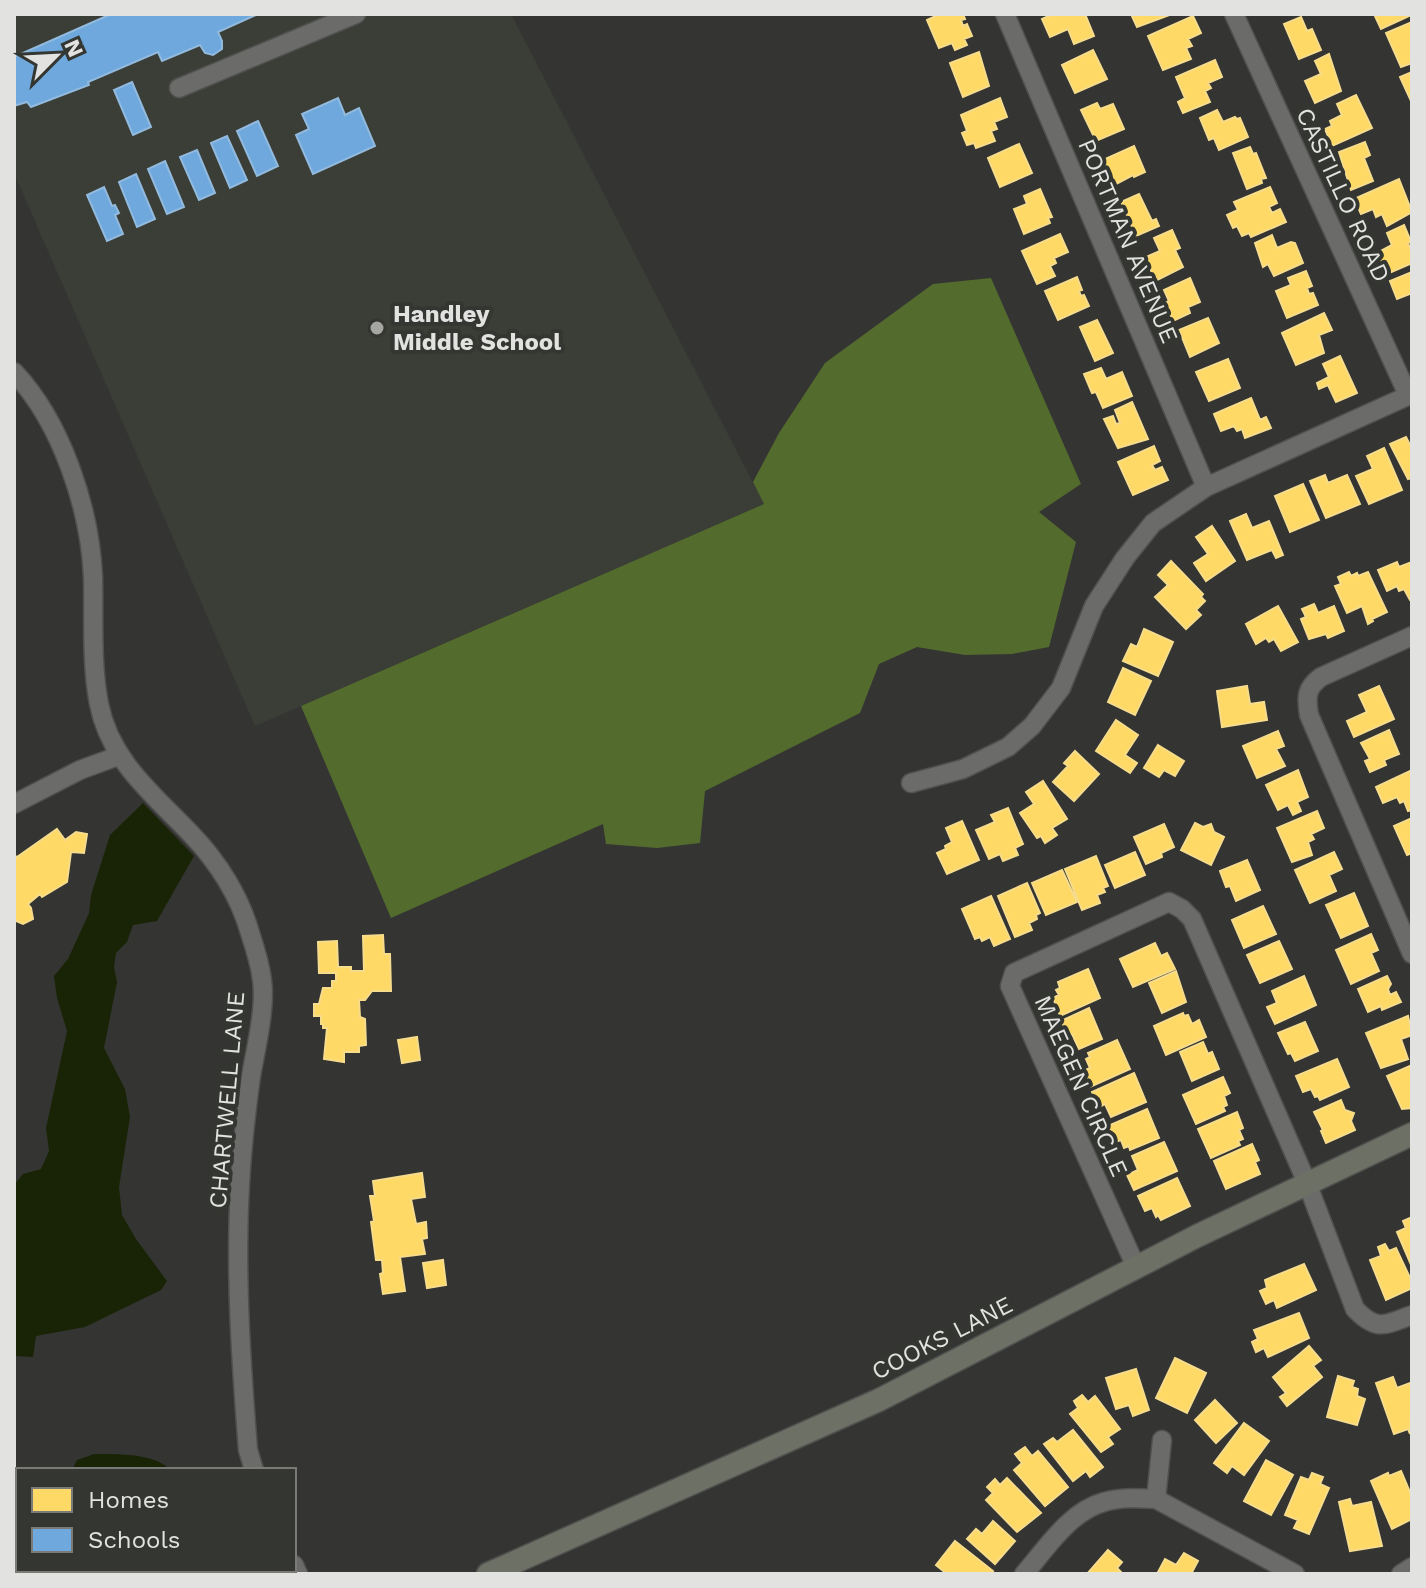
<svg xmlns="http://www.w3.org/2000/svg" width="1426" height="1588" viewBox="0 0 1426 1588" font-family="'Work Sans',sans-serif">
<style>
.built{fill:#3a3e36}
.forest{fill:#546b2e}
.water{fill:#182405}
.homes{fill:#ffd966;stroke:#f6dc8b;stroke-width:2}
.schools{fill:#6fa8dc;stroke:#92bade;stroke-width:2}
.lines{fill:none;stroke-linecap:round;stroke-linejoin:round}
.minor-casing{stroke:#50504f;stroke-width:21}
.major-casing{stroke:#50504f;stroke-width:25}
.minor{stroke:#6b6c6a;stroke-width:18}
.major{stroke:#6d7064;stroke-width:22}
.poi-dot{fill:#a5a6a4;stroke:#343632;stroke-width:3}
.labels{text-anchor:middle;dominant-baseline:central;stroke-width:8;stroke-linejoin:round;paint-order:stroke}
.street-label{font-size:24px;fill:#e2e3e1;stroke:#343632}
.poi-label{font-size:24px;font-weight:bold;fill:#e2e3e1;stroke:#343632;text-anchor:start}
</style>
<rect width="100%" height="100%" fill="#343533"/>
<!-- built -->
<path class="built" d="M 14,14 L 511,14 L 764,504 L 255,726 L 14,173 Z"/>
<!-- forest -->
<path class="forest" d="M 991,278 L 1081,484 L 1039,512 L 1076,542 L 1049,647 L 1012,654 L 965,655 L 917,647 L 879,664 L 860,713 L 705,791 L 700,843 L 657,848 L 606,844 L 603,824 L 391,918 L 301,706 L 764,504 L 753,482 L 779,433 L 825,363 L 933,284 Z"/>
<!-- water -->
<path class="water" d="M 143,803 L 194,856 L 157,921 L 133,925 L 127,942 L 116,953 L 114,967 L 117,982 L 104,1048 L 125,1089 L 130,1117 L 119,1187 L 122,1215 L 136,1239 L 167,1281 L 161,1290 L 85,1327 L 36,1336 L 33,1357 L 14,1356 L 14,1185 L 23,1174 L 41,1169 L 49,1151 L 46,1128 L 67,1031 L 57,998 L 54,976 L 68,959 L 89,913 L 91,895 L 110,835 Z
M 94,1454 C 115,1454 156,1453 170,1470 L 72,1470 L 77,1460 Z"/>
<!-- homes -->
<path class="homes" d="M 940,14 L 963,14 L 965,19 L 961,20 L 963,26 L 967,24 L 972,36 L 964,39 L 967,45 L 955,50 L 952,43 L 939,48 L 927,20 Z
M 1053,14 L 1085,14 L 1094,36 L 1074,44 L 1068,29 L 1050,37 L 1042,19 Z
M 1131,14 L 1172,14 L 1137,27 Z
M 1374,14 L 1408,14 L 1409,16 L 1381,29 Z
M 1193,16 L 1201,33 L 1188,39 L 1192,46 L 1186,48 L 1191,59 L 1163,70 L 1148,36 Z
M 1301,17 L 1307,31 L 1312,29 L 1321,50 L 1299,59 L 1284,24 Z
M 1412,22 L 1412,63 L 1401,67 L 1386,33 Z
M 1093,50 L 1107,79 L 1075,93 L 1062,65 Z
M 979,52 L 989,86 L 963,97 L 950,63 Z
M 1329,54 L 1341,91 L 1315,103 L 1305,81 L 1321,74 L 1315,61 Z
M 1215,60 L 1222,77 L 1208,83 L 1211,88 L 1205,91 L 1210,102 L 1183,113 L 1178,102 L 1185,98 L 1176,77 Z
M 1412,72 L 1412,103 L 1400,77 Z
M 1356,95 L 1372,128 L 1332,146 L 1325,129 L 1332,126 L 1330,121 L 1342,115 L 1337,104 Z
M 1000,98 L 1007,117 L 994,122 L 997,129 L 991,131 L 995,141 L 976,148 L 974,143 L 967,145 L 962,133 L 967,131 L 961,115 Z
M 1097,103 L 1100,109 L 1113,104 L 1124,129 L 1098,140 L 1096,136 L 1094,137 L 1081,110 Z
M 1217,110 L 1223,122 L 1235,117 L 1237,119 L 1240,118 L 1248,137 L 1219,150 L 1214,138 L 1209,140 L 1200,118 Z
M 1365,142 L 1370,155 L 1364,158 L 1373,181 L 1351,190 L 1339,152 Z
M 1019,144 L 1032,173 L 1000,187 L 988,158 Z
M 1134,146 L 1145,172 L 1134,177 L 1133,175 L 1114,185 L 1103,160 Z
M 1250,147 L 1253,154 L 1256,153 L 1266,178 L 1261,179 L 1262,183 L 1247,189 L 1233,153 Z
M 1399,179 L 1412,212 L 1387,226 L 1382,214 L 1376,217 L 1373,209 L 1361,214 L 1354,199 Z
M 1270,187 L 1277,203 L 1269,207 L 1272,213 L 1280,209 L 1286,222 L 1251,237 L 1249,233 L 1242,236 L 1237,226 L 1233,228 L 1227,215 L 1238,210 L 1234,202 Z
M 1040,189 L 1052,217 L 1048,218 L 1050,223 L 1024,234 L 1014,209 L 1027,204 L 1024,196 Z
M 1139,194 L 1152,221 L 1156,219 L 1159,226 L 1136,236 L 1121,202 Z
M 1404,225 L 1411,242 L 1408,243 L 1412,253 L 1412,263 L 1387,274 L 1377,253 L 1392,245 L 1387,233 Z
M 1172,230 L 1180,248 L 1175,250 L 1183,267 L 1155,281 L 1146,257 L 1160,251 L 1154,238 Z
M 1060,234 L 1068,252 L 1054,258 L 1056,263 L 1050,266 L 1055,276 L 1037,284 L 1022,251 Z
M 1272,235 L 1277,248 L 1291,242 L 1295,243 L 1303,263 L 1274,276 L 1268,264 L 1263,267 L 1255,243 Z
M 1306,271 L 1312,286 L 1307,288 L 1309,294 L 1313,293 L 1318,305 L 1287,318 L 1276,291 L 1291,285 L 1288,278 Z
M 1412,272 L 1412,293 L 1397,299 L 1390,281 Z
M 1077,277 L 1082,290 L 1079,291 L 1081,296 L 1084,295 L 1089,306 L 1058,320 L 1045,291 Z
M 1190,278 L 1200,302 L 1188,307 L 1190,313 L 1173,321 L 1165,303 L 1169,301 L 1164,290 Z
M 1324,313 L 1332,330 L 1319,335 L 1324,353 L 1296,365 L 1282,333 Z
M 1208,318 L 1219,343 L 1190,357 L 1179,330 Z
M 1097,320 L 1113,353 L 1095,361 L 1080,327 Z
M 1340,356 L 1357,393 L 1336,402 L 1328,385 L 1319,389 L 1317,383 L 1329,377 L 1323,364 Z
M 1228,359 L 1240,388 L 1209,401 L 1196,372 Z
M 1101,368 L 1106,379 L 1122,372 L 1132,396 L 1103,408 L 1096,392 L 1092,393 L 1084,374 Z
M 1251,398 L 1260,420 L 1266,417 L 1271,428 L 1245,438 L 1242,429 L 1237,431 L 1234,426 L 1221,431 L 1214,414 Z
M 1132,402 L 1148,439 L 1118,448 L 1104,419 L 1113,416 L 1116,424 L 1120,423 L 1115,410 Z
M 1406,437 L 1410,445 L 1412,444 L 1412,478 L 1408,479 L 1390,444 Z
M 1154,446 L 1160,461 L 1152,465 L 1155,470 L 1162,467 L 1168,480 L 1133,495 L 1118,462 Z
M 1384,448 L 1402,490 L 1369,504 L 1356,476 L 1373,469 L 1367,456 Z
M 1325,475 L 1328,483 L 1347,475 L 1360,504 L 1326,518 L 1310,481 Z
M 1303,484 L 1319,520 L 1290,532 L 1275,496 Z
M 1246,514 L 1252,528 L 1269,521 L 1283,555 L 1276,558 L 1272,550 L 1247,560 L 1230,521 Z
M 1212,526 L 1235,561 L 1206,581 L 1194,563 L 1208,554 L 1196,537 Z
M 1171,561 L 1203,594 L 1201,597 L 1205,601 L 1196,610 L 1201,615 L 1186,629 L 1155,597 L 1168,585 L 1158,575 Z
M 1397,562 L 1399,567 L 1412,562 L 1412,599 L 1410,600 L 1404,589 L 1399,591 L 1397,586 L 1387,591 L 1378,570 Z
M 1349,572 L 1351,576 L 1357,573 L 1358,576 L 1368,572 L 1387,612 L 1372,619 L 1373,621 L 1368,624 L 1362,606 L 1347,613 L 1335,586 L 1341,584 L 1338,577 Z
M 1314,604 L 1318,613 L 1334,606 L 1344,631 L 1328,638 L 1326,634 L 1309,639 L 1301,619 L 1306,617 L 1302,609 Z
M 1278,606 L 1298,642 L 1281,651 L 1274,639 L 1269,642 L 1266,638 L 1256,644 L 1246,624 Z
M 1144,629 L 1173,642 L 1158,676 L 1123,661 L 1131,644 L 1137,647 Z
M 1123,668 L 1151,681 L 1135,715 L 1108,702 Z
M 1247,686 L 1250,704 L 1264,702 L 1267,720 L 1222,727 L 1217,691 Z
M 1379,686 L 1394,719 L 1354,737 L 1347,721 L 1367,712 L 1359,695 Z
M 1116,720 L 1138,735 L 1125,755 L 1137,763 L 1130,773 L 1096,751 Z
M 1389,730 L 1399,754 L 1384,760 L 1386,765 L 1370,772 L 1365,761 L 1370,759 L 1361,743 Z
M 1278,731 L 1284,746 L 1276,749 L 1285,766 L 1257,778 L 1243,746 Z
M 1158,745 L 1184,761 L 1175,776 L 1164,770 L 1159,777 L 1144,768 Z
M 1075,751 L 1099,774 L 1074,801 L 1053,782 L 1068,766 L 1064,763 Z
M 1298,770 L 1308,797 L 1297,802 L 1301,811 L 1293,815 L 1288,805 L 1278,810 L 1266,785 Z
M 1412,770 L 1412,810 L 1408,811 L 1404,801 L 1400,803 L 1397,797 L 1383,803 L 1376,787 Z
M 1043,781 L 1067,819 L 1052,828 L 1057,835 L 1045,843 L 1041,836 L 1037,838 L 1020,813 L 1034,804 L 1026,792 Z
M 1008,808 L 1023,844 L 1015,848 L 1018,855 L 1003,861 L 1000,854 L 989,859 L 976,830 L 995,822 L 991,815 Z
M 1317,811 L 1324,828 L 1311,834 L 1314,839 L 1308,842 L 1312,855 L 1292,862 L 1277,828 Z
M 1412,818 L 1412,853 L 1407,855 L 1394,826 Z
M 962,821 L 979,860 L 947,874 L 937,853 L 946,849 L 945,846 L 952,842 L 946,828 Z
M 1195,823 L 1203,827 L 1211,824 L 1214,832 L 1224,837 L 1211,865 L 1181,850 Z
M 1164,824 L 1174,847 L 1161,853 L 1162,857 L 1146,864 L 1134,837 Z
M 57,829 L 65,840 L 76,832 L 87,834 L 84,853 L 71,852 L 67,882 L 42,897 L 40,894 L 28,904 L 31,908 L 33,919 L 23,924 L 14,920 L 14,855 L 17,857 Z
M 1135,852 L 1145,875 L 1115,888 L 1105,865 Z
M 1334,852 L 1342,869 L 1329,875 L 1336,891 L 1310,903 L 1295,870 Z
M 1096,856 L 1108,886 L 1103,888 L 1105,892 L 1097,895 L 1100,903 L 1082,910 L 1065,869 Z
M 1247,860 L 1260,890 L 1236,901 L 1230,886 L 1226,887 L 1220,871 Z
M 1062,870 L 1077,902 L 1046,915 L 1032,883 Z
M 1027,883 L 1040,913 L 1036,915 L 1037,919 L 1029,923 L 1032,930 L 1015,937 L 998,896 Z
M 1354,893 L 1368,926 L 1341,938 L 1326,905 Z
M 991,896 L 1010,939 L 994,946 L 990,937 L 982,941 L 980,937 L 975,939 L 962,909 Z
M 1263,906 L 1276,934 L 1244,948 L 1232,920 Z
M 1371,934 L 1378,950 L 1371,953 L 1379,971 L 1351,984 L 1336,950 Z
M 383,935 L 384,954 L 390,954 L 391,991 L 372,991 L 365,1000 L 359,1000 L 360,1017 L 365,1019 L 366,1045 L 359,1046 L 359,1052 L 344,1052 L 344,1062 L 324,1059 L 327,1028 L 323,1028 L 323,1024 L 321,1024 L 321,1016 L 314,1016 L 314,1004 L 319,1004 L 323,988 L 332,988 L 332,981 L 336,981 L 336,973 L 319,973 L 318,942 L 337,941 L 338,967 L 351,967 L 351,971 L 364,971 L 363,936 Z
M 1279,941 L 1292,969 L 1260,983 L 1247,955 Z
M 1155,943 L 1161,956 L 1167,953 L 1175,969 L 1133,987 L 1120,959 Z
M 1088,969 L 1100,998 L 1060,1016 L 1053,998 L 1059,995 L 1056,990 L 1060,988 L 1058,982 Z
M 1176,971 L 1186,1002 L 1162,1013 L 1149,983 Z
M 1304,976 L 1316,1005 L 1275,1024 L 1267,1007 L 1277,1003 L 1272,991 Z
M 1387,976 L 1391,984 L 1388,989 L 1390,995 L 1396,992 L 1401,1002 L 1382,1010 L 1381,1006 L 1368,1012 L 1358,989 Z
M 1089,1008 L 1102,1039 L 1079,1049 L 1072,1034 L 1068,1036 L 1061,1021 Z
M 1183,1013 L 1184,1016 L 1188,1015 L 1192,1024 L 1199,1020 L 1206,1037 L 1166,1055 L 1154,1026 Z
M 1408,1016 L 1412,1035 L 1401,1039 L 1408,1059 L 1381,1068 L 1366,1033 Z
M 1305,1022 L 1318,1051 L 1295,1061 L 1291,1053 L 1288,1054 L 1278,1033 Z
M 417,1037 L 420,1060 L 402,1063 L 398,1040 Z
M 1117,1040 L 1130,1069 L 1090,1087 L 1083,1071 L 1090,1068 L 1086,1059 L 1090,1057 L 1088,1053 Z
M 1203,1042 L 1208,1054 L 1212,1052 L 1219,1069 L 1192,1081 L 1180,1052 Z
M 1337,1059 L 1349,1087 L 1320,1100 L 1318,1096 L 1315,1097 L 1311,1089 L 1303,1092 L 1296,1076 Z
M 1412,1065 L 1412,1108 L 1402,1109 L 1387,1076 Z
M 1134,1073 L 1146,1102 L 1111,1117 L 1105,1104 L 1098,1108 L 1092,1092 Z
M 1223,1077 L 1230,1093 L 1224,1096 L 1227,1105 L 1223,1107 L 1225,1111 L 1196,1124 L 1183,1095 Z
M 1341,1100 L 1345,1110 L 1354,1113 L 1351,1121 L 1355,1130 L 1326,1143 L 1321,1131 L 1323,1130 L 1314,1112 Z
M 1147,1109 L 1159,1138 L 1130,1150 L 1129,1146 L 1124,1148 L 1121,1140 L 1115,1142 L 1108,1126 Z
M 1237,1112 L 1243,1128 L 1239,1130 L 1243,1139 L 1238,1141 L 1240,1145 L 1211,1158 L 1198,1129 Z
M 1164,1142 L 1177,1171 L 1134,1190 L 1127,1175 L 1138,1170 L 1132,1156 Z
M 1252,1144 L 1259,1160 L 1255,1162 L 1260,1174 L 1226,1189 L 1214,1161 Z
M 422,1173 L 425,1197 L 411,1199 L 416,1224 L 426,1222 L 427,1238 L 422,1239 L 425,1254 L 400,1257 L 405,1291 L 383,1294 L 380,1274 L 383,1273 L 382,1260 L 376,1260 L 371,1222 L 374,1221 L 370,1196 L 375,1196 L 373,1181 Z
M 1177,1178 L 1190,1206 L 1161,1220 L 1158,1215 L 1156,1217 L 1152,1208 L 1145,1211 L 1138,1196 Z
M 1412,1217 L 1412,1267 L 1397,1232 L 1406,1228 L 1403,1221 Z
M 1385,1244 L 1389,1251 L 1396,1248 L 1412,1282 L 1412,1288 L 1386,1300 L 1370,1260 L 1381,1256 L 1378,1247 Z
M 443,1260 L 446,1285 L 427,1288 L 423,1263 Z
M 1304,1264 L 1316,1290 L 1277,1308 L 1274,1300 L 1266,1304 L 1260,1291 L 1267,1288 L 1265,1280 Z
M 1299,1313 L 1309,1338 L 1268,1357 L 1264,1348 L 1256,1352 L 1252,1342 L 1258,1339 L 1254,1330 Z
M 1309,1346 L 1321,1360 L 1313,1366 L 1322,1377 L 1287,1406 L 1280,1397 L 1286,1393 L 1273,1377 Z
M 1175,1358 L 1206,1373 L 1187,1413 L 1156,1398 Z
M 1136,1369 L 1149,1410 L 1133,1416 L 1129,1405 L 1116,1409 L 1106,1378 Z
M 1338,1376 L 1354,1381 L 1352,1387 L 1358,1389 L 1357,1396 L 1365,1399 L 1357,1425 L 1327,1417 Z
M 1393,1377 L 1397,1388 L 1410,1383 L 1412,1389 L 1410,1434 L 1408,1429 L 1394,1434 L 1376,1383 Z
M 1082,1395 L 1088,1402 L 1095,1396 L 1120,1429 L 1108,1437 L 1113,1444 L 1101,1452 L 1070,1414 L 1078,1408 L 1074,1401 Z
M 1215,1400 L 1237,1423 L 1216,1443 L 1195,1420 Z
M 1244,1423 L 1269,1441 L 1244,1475 L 1232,1466 L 1227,1473 L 1214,1463 Z
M 1073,1430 L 1103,1467 L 1090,1477 L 1086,1471 L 1073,1481 L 1044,1444 L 1053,1438 L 1057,1442 Z
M 1025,1447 L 1032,1456 L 1038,1451 L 1068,1487 L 1045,1506 L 1014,1470 L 1022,1463 L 1015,1454 Z
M 1266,1460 L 1293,1475 L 1271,1515 L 1244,1501 Z
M 1401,1471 L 1412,1497 L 1412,1519 L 1392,1529 L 1371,1481 L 1388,1473 L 1389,1476 Z
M 1312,1473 L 1323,1477 L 1320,1484 L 1329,1488 L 1309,1534 L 1294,1528 L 1298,1520 L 1285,1515 L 1301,1477 L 1309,1480 Z
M 1007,1478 L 1041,1513 L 1017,1532 L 986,1500 L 993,1493 L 987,1487 L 995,1479 L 1000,1485 Z
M 1350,1499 L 1352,1506 L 1371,1502 L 1382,1546 L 1350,1551 L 1339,1502 Z
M 993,1521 L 1015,1541 L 995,1564 L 967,1539 L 976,1529 L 982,1534 Z
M 955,1541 L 993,1571 L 990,1574 L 947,1574 L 936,1565 Z
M 1108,1550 L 1122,1562 L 1117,1568 L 1123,1574 L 1087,1574 Z
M 1184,1553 L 1198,1561 L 1191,1574 L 1157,1574 L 1165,1559 L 1176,1565 Z"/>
<!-- schools -->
<path class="schools" d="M 111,14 L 258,14 L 218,32 L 222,41 L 222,49 L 213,55 L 205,53 L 200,45 L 162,61 L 158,52 L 88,82 L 89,85 L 31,107 L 27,102 L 14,106 L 14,57 Z
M 132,82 L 151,127 L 133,135 L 114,90 Z
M 338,98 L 345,115 L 359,108 L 375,146 L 313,174 L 296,135 L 309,129 L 302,114 Z
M 258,121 L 278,166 L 257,176 L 237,131 Z
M 227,136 L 247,180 L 230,188 L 211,143 Z
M 197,150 L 215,193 L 199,200 L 180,157 Z
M 165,161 L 184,207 L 167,214 L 148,169 Z
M 136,174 L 155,219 L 137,227 L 119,182 Z
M 104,187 L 112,206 L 115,205 L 119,213 L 115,215 L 123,234 L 107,241 L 87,195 Z"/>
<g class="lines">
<defs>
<path id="minor" d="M 1005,14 L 1206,487
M 1234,14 L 1408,395
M 179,88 L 356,14
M 14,372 C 62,423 90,509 93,577 C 94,619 91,663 99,704 C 110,761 154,795 192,835 C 218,862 240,897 250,933 C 255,948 260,964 262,980 C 266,1007 256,1048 251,1076 C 246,1112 242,1148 240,1184 C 235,1273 241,1362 248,1450 L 254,1470
M 1412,636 L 1321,677 C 1306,688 1306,697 1309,715 L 1412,954
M 911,783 L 963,769 L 1008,747 L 1032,726 L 1061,688 L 1094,606 L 1125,558 L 1153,523 L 1206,487 L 1412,394
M 14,804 L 80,770 L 118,756
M 1136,1267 L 1010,986 L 1014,973 L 1169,902 L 1182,909 L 1192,919 L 1307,1183 L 1355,1309 C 1377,1332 1385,1325 1412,1315
M 1156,1499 L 1162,1440
M 294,1565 L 298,1574
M 1024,1574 C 1046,1549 1070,1511 1104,1502 C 1121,1497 1139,1498 1156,1499 L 1295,1574
M 1401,1574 L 1412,1567"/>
<path id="major" d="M 488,1574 L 879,1400 L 1197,1236 L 1412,1134"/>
</defs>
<!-- minor casing -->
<use href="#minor" class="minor-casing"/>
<!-- major casing -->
<use href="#major" class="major-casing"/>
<!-- minor -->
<use href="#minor" class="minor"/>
<!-- major -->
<use href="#major" class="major"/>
</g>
<!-- markers -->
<circle class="poi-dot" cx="377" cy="328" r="8"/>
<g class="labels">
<!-- street labels -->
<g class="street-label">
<text transform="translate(1343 195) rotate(65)">CASTILLO ROAD</text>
<text transform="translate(1128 241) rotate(67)">PORTMAN AVENUE</text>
<text transform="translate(1081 1086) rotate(66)">MAEGEN CIRCLE</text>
<text transform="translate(227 1100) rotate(-85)">CHARTWELL LANE</text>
<text transform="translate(942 1338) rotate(-27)">COOKS LANE</text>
</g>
<!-- poi labels -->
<g class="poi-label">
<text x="393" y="314">Handley<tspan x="393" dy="28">Middle School</tspan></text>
</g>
</g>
<!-- border -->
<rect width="1426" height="1588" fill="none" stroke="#e2e3e1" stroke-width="32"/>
<!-- legend -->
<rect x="16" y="1468" width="280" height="104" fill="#343632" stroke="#7a7b78" stroke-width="2"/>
<rect x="32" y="1488" width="40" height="24" fill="#ffd966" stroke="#7a7b78" stroke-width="2"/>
<text x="88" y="1508" font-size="24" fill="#e2e3e1">Homes</text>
<rect x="32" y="1528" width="40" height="24" fill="#6fa8dc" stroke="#7a7b78" stroke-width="2"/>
<text x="88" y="1548" font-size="24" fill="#e2e3e1">Schools</text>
<!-- north arrow -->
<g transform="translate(56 56) rotate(66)" stroke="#343632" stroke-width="6" paint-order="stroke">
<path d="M0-6L14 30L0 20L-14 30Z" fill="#e2e3e1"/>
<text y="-12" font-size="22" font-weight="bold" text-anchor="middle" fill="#e2e3e1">N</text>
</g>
</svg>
